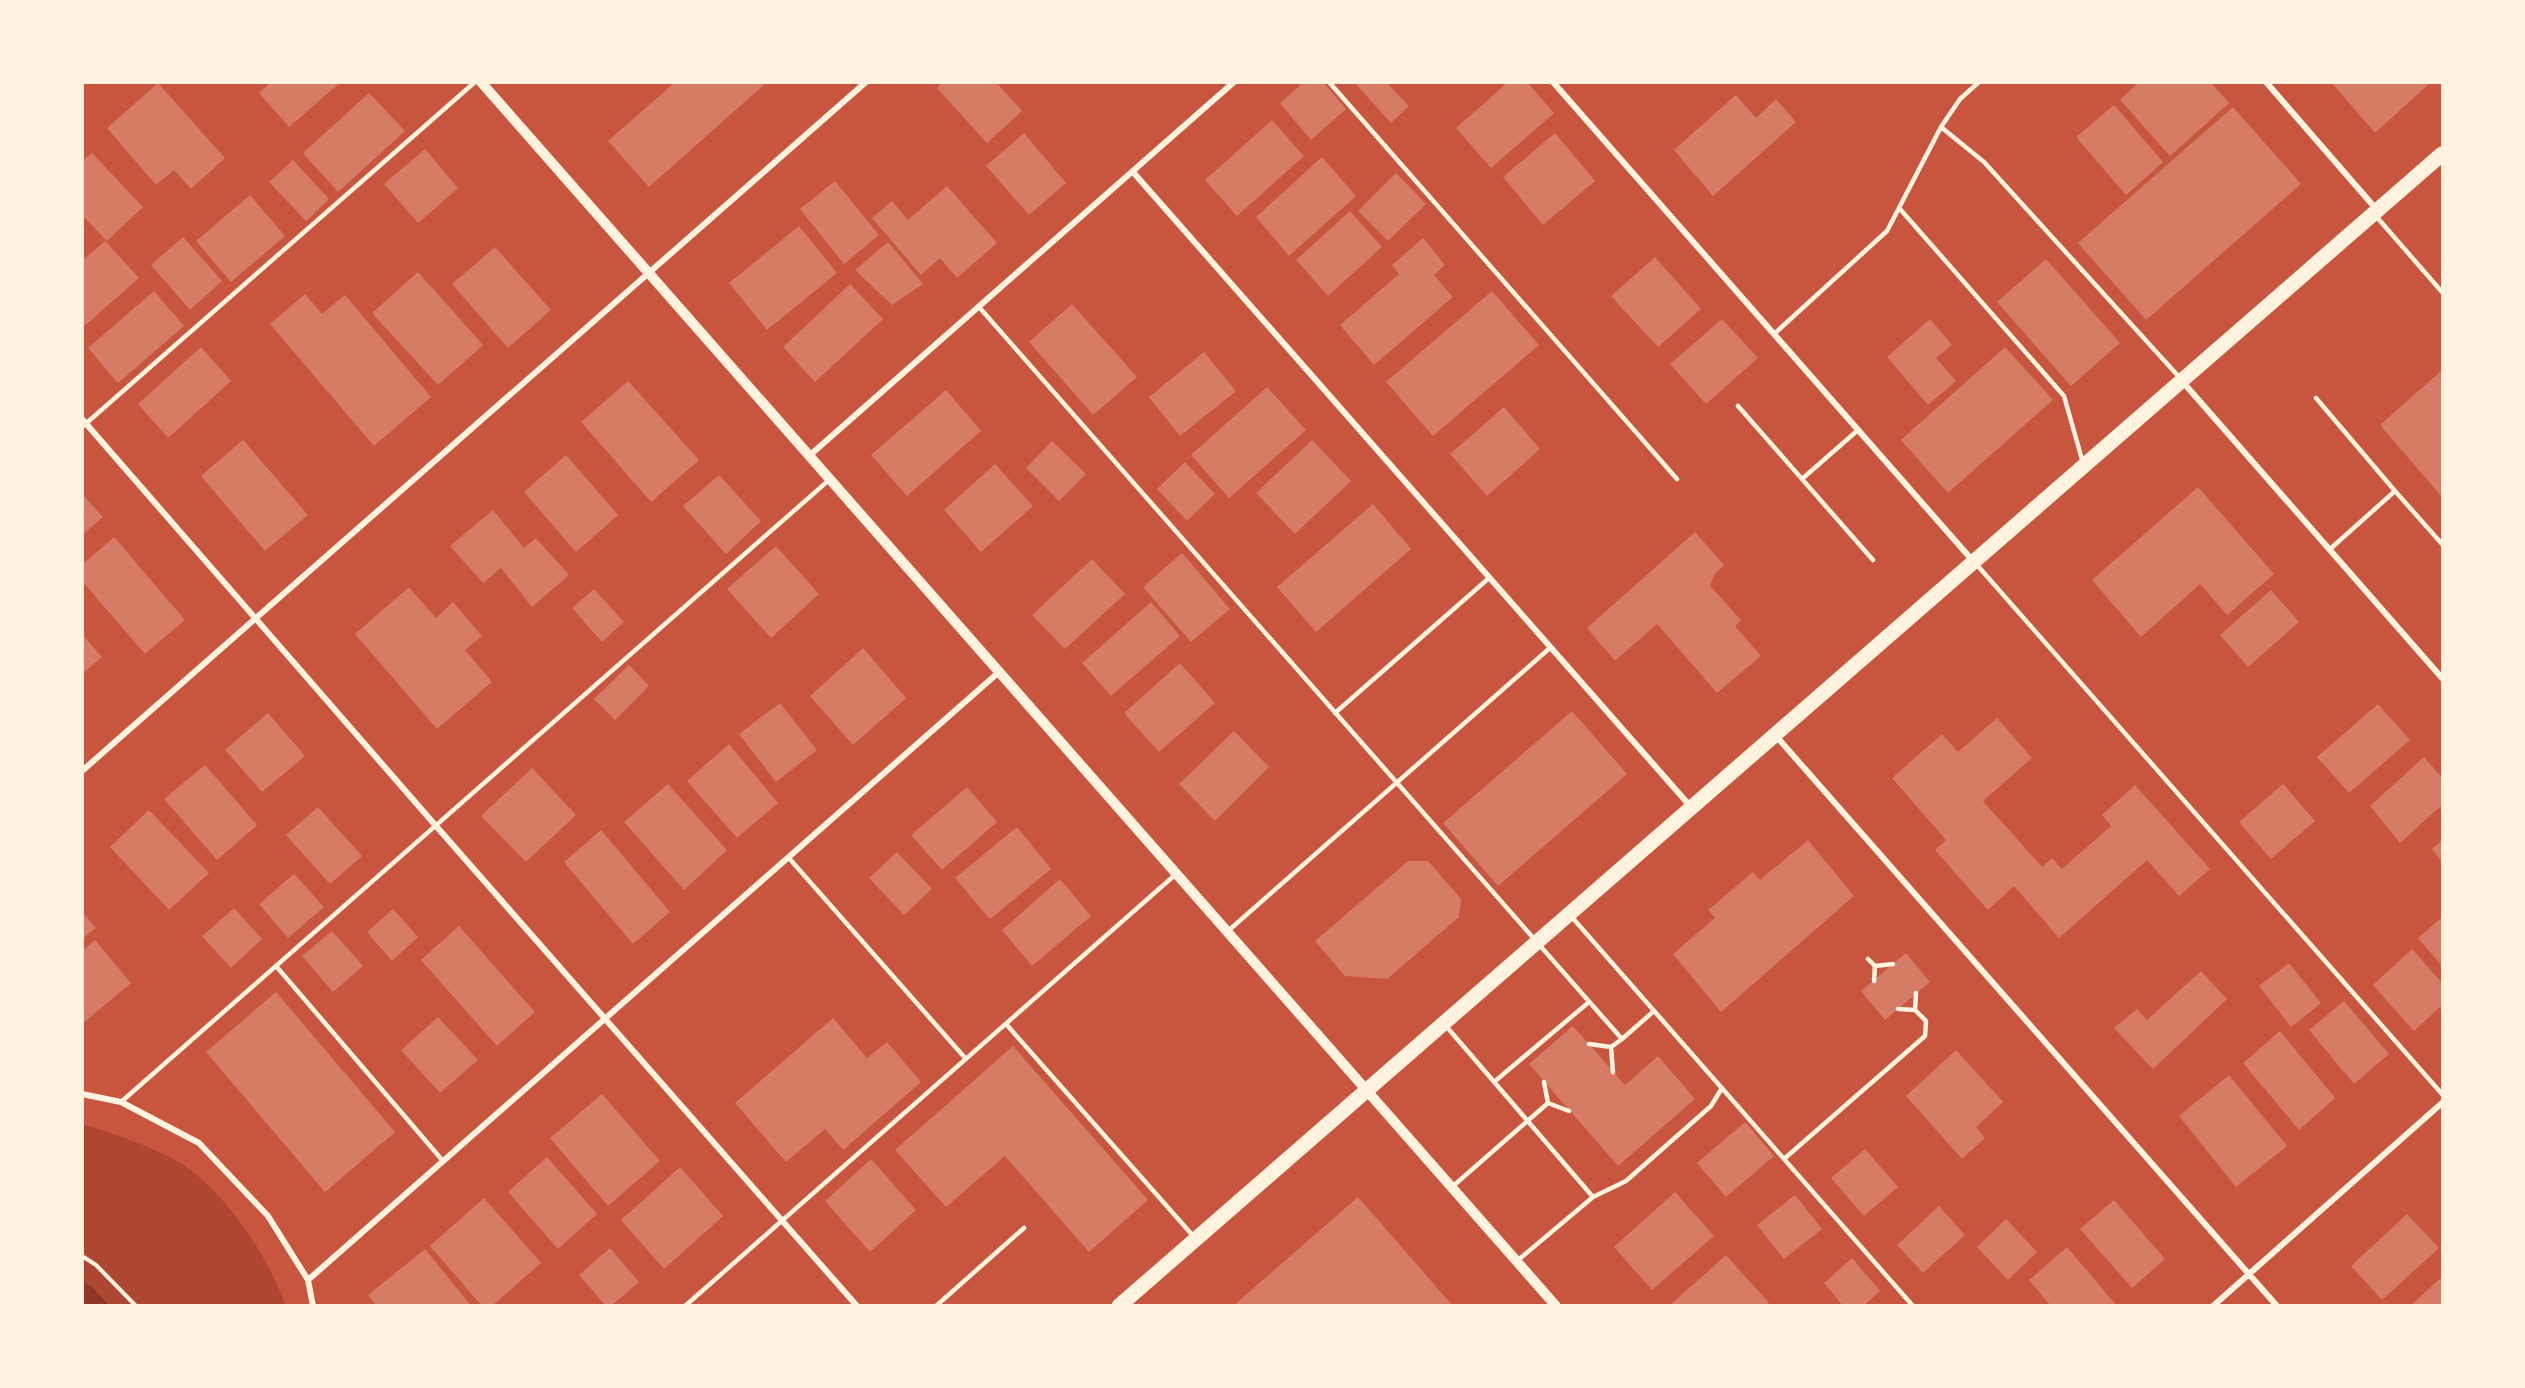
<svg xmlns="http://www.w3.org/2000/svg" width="2525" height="1388" viewBox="0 0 2525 1388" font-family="'Alegreya Sans',sans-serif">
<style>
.green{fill:#ae4732}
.water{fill:#8f3625}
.building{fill:#d67c66}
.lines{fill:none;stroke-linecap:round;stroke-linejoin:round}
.path{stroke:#fff3e0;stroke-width:4}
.service{stroke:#fff3e0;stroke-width:4.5}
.minor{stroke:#fff3e0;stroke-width:6}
.tertiary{stroke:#fff3e0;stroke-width:10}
.primary{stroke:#fff3e0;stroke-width:15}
</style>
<rect width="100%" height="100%" fill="#c8553d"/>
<!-- green -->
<path class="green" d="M 83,1124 C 116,1135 150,1145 180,1163 C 223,1189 270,1258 285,1305 L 83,1306 Z"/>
<!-- water -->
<path class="water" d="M 82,1281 L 92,1287 L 109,1305 L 83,1305 Z"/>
<!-- building -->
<path class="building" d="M 271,82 L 341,82 L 289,127 L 259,93 Z
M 675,82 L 767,82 L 649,187 L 608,141 Z
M 943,82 L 996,82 L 1022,111 L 987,143 L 937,88 Z
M 1304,82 L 1323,82 L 1346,109 L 1311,140 L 1280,103 Z
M 1354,82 L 1386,82 L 1409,106 L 1391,123 Z
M 1508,82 L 1527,82 L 1554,113 L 1491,168 L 1456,128 Z
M 2139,82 L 2210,82 L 2229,103 L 2170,156 L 2120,100 Z
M 2331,82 L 2431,82 L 2375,133 Z
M 158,83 L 225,158 L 191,189 L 174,170 L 156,185 L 107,128 Z
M 369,93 L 405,131 L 338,192 L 303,153 Z
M 1736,95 L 1756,118 L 1776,99 L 1796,122 L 1713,196 L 1674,150 Z
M 2114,105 L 2163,162 L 2126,195 L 2076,137 Z
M 2233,107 L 2301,184 L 2146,320 L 2078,243 Z
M 1272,120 L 1304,156 L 1237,216 L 1205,180 Z
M 1024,133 L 1066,183 L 1029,215 L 986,166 Z
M 1555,133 L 1595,181 L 1543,225 L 1503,177 Z
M 425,149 L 458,188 L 418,223 L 384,184 Z
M 92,153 L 143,207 L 107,241 L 82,215 L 82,161 Z
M 1322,157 L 1356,196 L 1289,256 L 1256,217 Z
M 293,160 L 329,199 L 306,221 L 269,182 Z
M 1396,173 L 1426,204 L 1388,241 L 1358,211 Z
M 835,181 L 879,235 L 844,264 L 800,209 Z
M 947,186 L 997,243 L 957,278 L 940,258 L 921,275 L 872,218 L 892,201 L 908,220 Z
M 250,195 L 285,236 L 231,282 L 196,241 Z
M 1350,211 L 1382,247 L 1328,296 L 1296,260 Z
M 799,226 L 837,273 L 767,330 L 729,283 Z
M 183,237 L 222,281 L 190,310 L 151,265 Z
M 1423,238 L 1445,265 L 1434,275 L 1453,297 L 1374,365 L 1340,325 L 1399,274 L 1392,265 Z
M 105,241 L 139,278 L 82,328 L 82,261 Z
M 888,242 L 923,284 L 892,305 L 855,270 Z
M 495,247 L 551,310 L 508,348 L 452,284 Z
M 1655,257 L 1701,309 L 1658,347 L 1611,296 Z
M 2046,259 L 2120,343 L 2071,386 L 1997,302 Z
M 418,272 L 483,345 L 438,385 L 372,313 Z
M 850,284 L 883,319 L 815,382 L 783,347 Z
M 154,291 L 184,326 L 118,383 L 88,348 Z
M 1492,291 L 1539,345 L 1433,436 L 1386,382 Z
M 305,294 L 322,314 L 345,295 L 431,397 L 374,446 L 270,324 Z
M 1072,304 L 1137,377 L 1093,415 L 1029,342 Z
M 1722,319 L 1758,358 L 1706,404 L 1670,364 Z
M 1930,319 L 1952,345 L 1936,358 L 1956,381 L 1928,405 L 1887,357 Z
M 201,347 L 231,381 L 168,438 L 138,404 Z
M 2005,347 L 2053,400 L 1948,493 L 1901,440 Z
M 1204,352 L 1236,391 L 1180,436 L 1149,397 Z
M 2442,370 L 2442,497 L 2380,425 Z
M 628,381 L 699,460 L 651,502 L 581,422 Z
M 1267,387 L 1306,430 L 1229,498 L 1191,455 Z
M 946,390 L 981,431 L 907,496 L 871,455 Z
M 1504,407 L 1540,449 L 1487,496 L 1450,454 Z
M 243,440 L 308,515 L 265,551 L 201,476 Z
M 1312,440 L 1351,481 L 1295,534 L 1256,493 Z
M 1052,441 L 1086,474 L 1059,501 L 1026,468 Z
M 566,455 L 618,515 L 576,552 L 524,492 Z
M 1185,462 L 1215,494 L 1187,521 L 1157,489 Z
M 995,464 L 1033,506 L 981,552 L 944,510 Z
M 719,475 L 761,521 L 726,554 L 683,506 Z
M 2198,487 L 2274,574 L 2227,615 L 2200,584 L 2141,637 L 2092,580 Z
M 82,494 L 103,517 L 82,535 Z
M 1373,504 L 1411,549 L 1316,632 L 1277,587 Z
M 493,510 L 524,548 L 536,538 L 569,575 L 532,607 L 501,568 L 483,583 L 450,546 Z
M 1695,532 L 1724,565 L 1714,575 L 1710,586 L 1741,620 L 1735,626 L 1761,656 L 1717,693 L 1657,624 L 1615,661 L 1587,628 Z
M 114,537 L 185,620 L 145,654 L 82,581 L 82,565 Z
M 776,546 L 819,594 L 771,638 L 727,589 Z
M 1182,553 L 1230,609 L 1191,642 L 1143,587 Z
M 1092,559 L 1125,594 L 1065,649 L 1032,615 Z
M 409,587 L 436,618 L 453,602 L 482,636 L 465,650 L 492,682 L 437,729 L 355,634 Z
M 594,589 L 624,622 L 602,642 L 572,608 Z
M 2271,590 L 2299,622 L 2248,667 L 2220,635 Z
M 1151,602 L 1180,636 L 1111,696 L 1082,663 Z
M 82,634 L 102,657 L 82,674 Z
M 863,648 L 906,698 L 853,745 L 810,696 Z
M 1180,663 L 1215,703 L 1159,752 L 1124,713 Z
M 629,665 L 649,686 L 615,720 L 594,699 Z
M 780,703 L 817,750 L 776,782 L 739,734 Z
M 2378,704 L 2410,740 L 2349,793 L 2317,757 Z
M 1572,711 L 1627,774 L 1498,886 L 1443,823 Z
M 268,713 L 305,756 L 262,792 L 225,750 Z
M 1997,718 L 2032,758 L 1983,801 L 2042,867 L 2052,858 L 2062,869 L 2111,826 L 2102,815 L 2135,785 L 2210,869 L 2179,896 L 2147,860 L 2059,938 L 2014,886 L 1988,910 L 1935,850 L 1946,840 L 1892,778 L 1942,734 L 1958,752 Z
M 1234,731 L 1269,767 L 1215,821 L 1179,784 Z
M 729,744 L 778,803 L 737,838 L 687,781 Z
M 2424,757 L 2442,778 L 2442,805 L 2400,843 L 2370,806 Z
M 205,765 L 257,825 L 217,860 L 164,799 Z
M 532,768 L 576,815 L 526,862 L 481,816 Z
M 668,784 L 727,850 L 684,890 L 624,822 Z
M 2283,784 L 2315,821 L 2271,859 L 2239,822 Z
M 967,787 L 997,822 L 942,870 L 911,835 Z
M 318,807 L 362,856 L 330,884 L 286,835 Z
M 149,810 L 209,873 L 169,910 L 110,847 Z
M 1017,827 L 1051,869 L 990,919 L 955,878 Z
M 601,830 L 670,912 L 633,944 L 564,862 Z
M 1808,840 L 1854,896 L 1721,1012 L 1673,954 L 1715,918 L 1708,910 L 1753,872 L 1760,880 Z
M 2442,840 L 2442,862 L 2432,849 Z
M 897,852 L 932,889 L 904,915 L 869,878 Z
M 1408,861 L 1428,861 L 1461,899 L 1459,917 L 1387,979 L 1345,976 L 1315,941 Z
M 294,874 L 324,907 L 288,938 L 259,904 Z
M 1060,879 L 1091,916 L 1032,966 L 1002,930 Z
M 234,908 L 262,939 L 231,968 L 202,936 Z
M 393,909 L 418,937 L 392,961 L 367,932 Z
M 82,912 L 96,928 L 82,939 Z
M 2442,917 L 2442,966 L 2418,938 Z
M 459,926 L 535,1012 L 497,1046 L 421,960 Z
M 332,931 L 363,966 L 333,992 L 302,956 Z
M 95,940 L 131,983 L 82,1024 L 82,951 Z
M 2412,949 L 2442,983 L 2442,1005 L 2414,1031 L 2373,985 Z
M 1906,953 L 1930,982 L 1885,1020 L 1861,991 Z
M 2289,963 L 2321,1003 L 2291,1027 L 2259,986 Z
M 2201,971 L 2227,999 L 2153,1069 L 2114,1028 L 2137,1009 L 2147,1020 Z
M 276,992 L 395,1132 L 325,1192 L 206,1052 Z
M 2344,1001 L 2389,1054 L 2354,1084 L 2309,1030 Z
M 438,1017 L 478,1060 L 440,1093 L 401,1050 Z
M 833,1018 L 867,1058 L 887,1042 L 921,1082 L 843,1150 L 825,1129 L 786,1162 L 735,1103 Z
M 1573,1026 L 1625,1085 L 1658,1056 L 1695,1099 L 1618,1166 L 1529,1064 Z
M 2280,1031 L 2335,1098 L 2299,1130 L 2243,1063 Z
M 1013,1046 L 1148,1200 L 1089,1252 L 1005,1156 L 946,1207 L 895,1150 Z
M 1956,1050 L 2003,1102 L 1976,1127 L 1985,1138 L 1962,1159 L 1906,1096 Z
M 2229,1075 L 2287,1146 L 2236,1187 L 2179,1116 Z
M 602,1094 L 660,1161 L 608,1206 L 550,1138 Z
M 1745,1122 L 1774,1156 L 1726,1197 L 1697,1163 Z
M 1865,1149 L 1898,1187 L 1864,1216 L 1831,1178 Z
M 547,1157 L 597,1214 L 558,1249 L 508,1192 Z
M 871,1159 L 916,1210 L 870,1252 L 825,1201 Z
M 680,1167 L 723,1216 L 664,1269 L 621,1220 Z
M 1675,1192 L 1714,1236 L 1652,1290 L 1614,1247 Z
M 1795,1195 L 1822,1229 L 1784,1259 L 1757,1225 Z
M 1358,1197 L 1453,1306 L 1233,1306 Z
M 484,1198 L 541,1263 L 492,1306 L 482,1306 L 430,1246 Z
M 2114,1200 L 2165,1259 L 2132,1288 L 2080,1229 Z
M 1939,1206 L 1965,1235 L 1923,1273 L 1897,1245 Z
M 2407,1214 L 2439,1248 L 2382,1300 L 2351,1266 Z
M 2006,1219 L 2037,1252 L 2008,1280 L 1977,1247 Z
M 2067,1247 L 2117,1306 L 2051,1306 L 2029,1280 Z
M 610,1248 L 639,1282 L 611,1306 L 606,1306 L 579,1275 Z
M 425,1249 L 471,1306 L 377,1306 L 368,1295 Z
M 1726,1255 L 1769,1303 L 1766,1306 L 1669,1306 Z
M 1852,1258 L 1880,1291 L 1863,1306 L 1843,1306 L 1824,1283 Z
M 2442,1277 L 2442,1306 L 2410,1306 Z"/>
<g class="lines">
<!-- path -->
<path class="path" d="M 82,1256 L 96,1265 L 136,1306"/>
<!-- service -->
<path class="service" d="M 1329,82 L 1677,479
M 1941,127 L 1984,162 L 2180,378
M 1900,209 L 2064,396 L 2083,463
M 2375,215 L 2442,292
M 979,307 L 1622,1039 L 1654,1011
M 1774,334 L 1887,231 L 1941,127 L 1960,99 L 1979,82
M 2316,398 L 2395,491 L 2329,550
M 1738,406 L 1873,560
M 82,427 L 475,82
M 1802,479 L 1858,430
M 2395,491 L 2442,544
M 1977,565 L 2442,1094
M 1335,713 L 1489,578
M 788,857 L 966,1059
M 1570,915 L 1913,1306
M 1228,931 L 1551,647
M 1868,959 L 1875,966 L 1874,981
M 276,966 L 443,1161
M 1875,966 L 1893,964
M 1915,1010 L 1916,993
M 1006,1024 L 1195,1238
M 1446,1026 L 1593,1197
M 1589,1044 L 1611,1047 L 1622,1039
M 1611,1047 L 1613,1072
M 1494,1082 L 1589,1002
M 121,1102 L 829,480
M 1548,1103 L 1569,1111
M 1784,1159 L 1925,1036 L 1926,1021 L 1915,1010 L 1898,1009
M 1452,1187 L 1548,1103 L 1544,1082
M 1517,1261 L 1593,1197 L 1626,1181 L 1711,1106 L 1722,1088
M 685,1306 L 1176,874
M 936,1306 L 1024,1228"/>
<!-- minor -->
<path class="minor" d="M 1553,82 L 1973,561
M 2266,82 L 2377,210
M 1133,172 L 1691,807
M 2182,381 L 2442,678
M 82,419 L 436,826 L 857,1306
M 809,456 L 1234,82
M 1776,736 L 2277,1306
M 82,771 L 866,82
M 82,1094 L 121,1102 L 199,1143 L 268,1216 L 308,1280 L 313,1306
M 308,1280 L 999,672
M 2213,1306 L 2442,1103"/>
<!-- tertiary -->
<path class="tertiary" d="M 481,82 L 1556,1306"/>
<!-- primary -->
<path class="primary" d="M 1119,1306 L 2442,154"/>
</g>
<!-- border -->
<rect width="2525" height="1388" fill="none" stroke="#fff3e0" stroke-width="168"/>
</svg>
